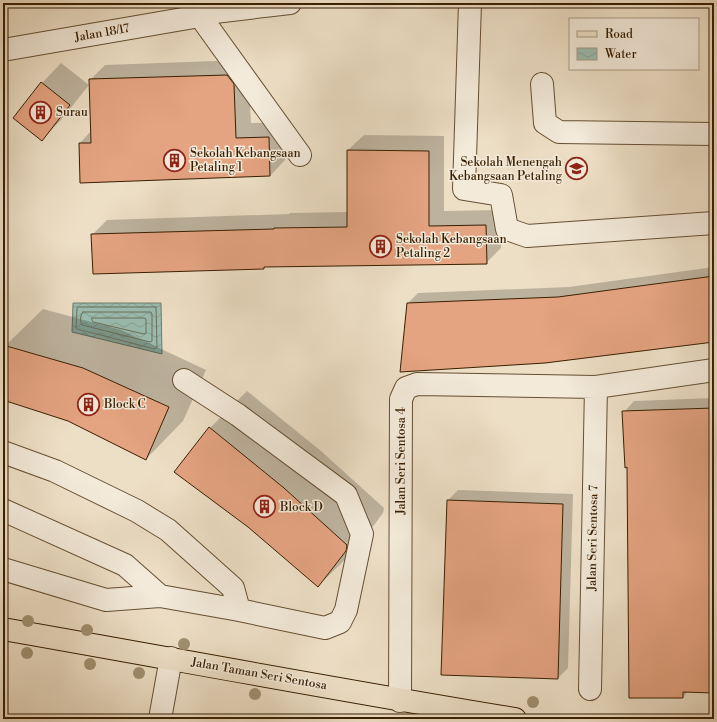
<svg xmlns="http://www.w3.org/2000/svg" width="717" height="722" viewBox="0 0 717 722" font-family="'Libre Bodoni',serif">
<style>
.water{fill:url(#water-waves);stroke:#737e6a}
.shadow{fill:#0003}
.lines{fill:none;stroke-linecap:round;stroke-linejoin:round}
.shore{stroke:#6a6e58;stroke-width:1}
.building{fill:#e4a381;stroke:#391f00}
.minor-casing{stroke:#664f32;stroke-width:24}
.major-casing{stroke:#391f00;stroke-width:24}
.minor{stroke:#f3eada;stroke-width:22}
.major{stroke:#eddfc6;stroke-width:22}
.tree{fill:#a09071}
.labels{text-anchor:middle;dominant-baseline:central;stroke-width:3;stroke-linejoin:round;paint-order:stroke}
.street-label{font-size:12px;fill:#391f00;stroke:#f3eada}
.poi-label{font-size:12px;fill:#391f00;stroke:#f3eada;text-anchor:start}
</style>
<defs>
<pattern id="water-waves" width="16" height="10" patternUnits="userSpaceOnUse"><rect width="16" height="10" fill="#9abdb0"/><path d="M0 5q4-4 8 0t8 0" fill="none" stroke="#85a296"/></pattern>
</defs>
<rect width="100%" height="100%" fill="#eddfc6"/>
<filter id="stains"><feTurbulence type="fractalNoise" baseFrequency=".005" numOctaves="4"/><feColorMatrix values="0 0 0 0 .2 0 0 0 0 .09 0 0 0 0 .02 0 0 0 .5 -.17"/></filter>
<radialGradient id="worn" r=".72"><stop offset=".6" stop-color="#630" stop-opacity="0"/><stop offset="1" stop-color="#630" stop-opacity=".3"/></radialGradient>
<!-- water -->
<path class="water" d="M 73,303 L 161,303 L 162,354 L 72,332 Z"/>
<!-- shadow -->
<path class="shadow" d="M 38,3 L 61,3 L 39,7 Z
M 242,60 L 248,69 L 251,123 L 284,122 L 285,160 L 270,176 L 81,182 L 80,143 L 91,131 L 90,80 L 105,65 Z
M 61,63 L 89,85 L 61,120 L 42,139 L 42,83 Z
M 364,135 L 444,136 L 444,211 L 501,210 L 501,248 L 486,263 L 265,266 L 264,268 L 92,235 L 107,220 L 289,214 L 290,213 L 348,212 L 348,150 Z
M 714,267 L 714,341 L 408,303 L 418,293 L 569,287 Z
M 43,309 L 121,330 L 206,370 L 183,421 L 146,459 L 69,420 L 3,399 L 3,355 L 5,346 Z
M 247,391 L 321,451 L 384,508 L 383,513 L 356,549 L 318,586 L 210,428 Z
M 714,398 L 714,692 L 689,691 L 683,697 L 628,466 L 624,412 L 634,401 Z
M 458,490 L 573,494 L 568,668 L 558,678 L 448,500 Z"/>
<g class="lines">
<!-- shore -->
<path class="shore" d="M 78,307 L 156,307 L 157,347 L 155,349 L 77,329 L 76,328 L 77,309 Z
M 83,312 L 151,312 L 152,314 L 152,341 L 150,342 L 82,325 C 80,322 80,314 83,312 Z
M 92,318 L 145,318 L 146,320 L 146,333 L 144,334 L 93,322 L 92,320 Z"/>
</g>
<!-- building -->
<path class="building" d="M 227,75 L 234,84 L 236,138 L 269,137 L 270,176 L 80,183 L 79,143 L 91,143 L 89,79 Z
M 41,82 L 70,105 L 42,141 L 13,118 Z
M 347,150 L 429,151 L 429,226 L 486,225 L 487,264 L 264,267 L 264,269 L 93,274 L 91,234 L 274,229 L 274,228 L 347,227 Z
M 714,276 L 714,342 L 545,363 L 400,372 L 407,303 L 558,297 Z
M 3,345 L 83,368 L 169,407 L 146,460 L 68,421 L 3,400 Z
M 714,408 L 714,693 L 683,692 L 683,698 L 629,698 L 627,467 L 625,468 L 622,411 Z
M 209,427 L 284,488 L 347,545 L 346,551 L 318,587 L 248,527 L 174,472 Z
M 447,500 L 563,504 L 558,679 L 441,675 Z"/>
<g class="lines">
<defs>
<path id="minor" d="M 470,3 L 464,189 L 501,195 L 507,229 L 527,236 L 714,223
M 206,13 L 290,3
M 200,16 L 300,155
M 3,50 L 200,16 L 206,13 L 210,3
M 542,84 L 545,123 L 559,132 L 714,134
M 3,452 L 55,471 L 137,511 L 168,530 L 233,588 L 239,610 L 325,628 L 340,622 L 346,610 L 362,534 L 346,495 L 238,415 L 184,380
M 3,510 L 125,565 L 160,596
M 3,569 L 106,600 L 160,596 L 239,610
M 590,689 L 596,387
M 400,701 L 401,399 L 406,388 L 417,384 L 596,387 L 714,370
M 160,719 L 171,658"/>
<path id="major" d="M 3,629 C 174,659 344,691 515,719"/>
</defs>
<!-- minor casing -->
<use href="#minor" class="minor-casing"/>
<!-- major casing -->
<use href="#major" class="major-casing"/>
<!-- minor -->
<use href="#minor" class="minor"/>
<!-- major -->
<use href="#major" class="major"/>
</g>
<!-- trees -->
<g class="tree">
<circle cx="28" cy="621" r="6"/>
<circle cx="87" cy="630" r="6"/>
<circle cx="184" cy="644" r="6"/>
<circle cx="27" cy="653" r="6"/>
<circle cx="90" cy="664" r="6"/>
<circle cx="139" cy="673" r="6"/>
<circle cx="255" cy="694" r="6"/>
<circle cx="533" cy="702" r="6"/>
</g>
<!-- icons -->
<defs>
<symbol id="building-ring" viewBox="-11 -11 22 22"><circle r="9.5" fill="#f3eada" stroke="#8f2418" stroke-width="1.5"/><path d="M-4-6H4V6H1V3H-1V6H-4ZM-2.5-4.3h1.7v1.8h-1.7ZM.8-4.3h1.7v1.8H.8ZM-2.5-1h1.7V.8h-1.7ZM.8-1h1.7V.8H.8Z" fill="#8f2418"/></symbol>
<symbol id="school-ring" viewBox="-11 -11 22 22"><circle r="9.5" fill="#f3eada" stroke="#8f2418" stroke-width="1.5"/><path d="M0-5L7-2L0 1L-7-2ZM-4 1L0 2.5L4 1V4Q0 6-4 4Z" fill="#8f2418"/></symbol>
</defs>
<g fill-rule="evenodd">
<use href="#building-ring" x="28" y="100" width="25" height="25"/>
<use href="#building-ring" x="162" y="148" width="25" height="25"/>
<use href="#school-ring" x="564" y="156" width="25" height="25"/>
<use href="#building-ring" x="368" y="234" width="25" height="25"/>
<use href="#building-ring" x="76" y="392" width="25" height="25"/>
<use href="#building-ring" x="252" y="494" width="25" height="25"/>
</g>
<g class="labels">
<!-- street labels -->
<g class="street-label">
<text transform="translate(102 33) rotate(-10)">Jalan 18/17</text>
<text transform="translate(401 461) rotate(-90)">Jalan Seri Sentosa 4</text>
<text transform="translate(593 538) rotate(-89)">Jalan Seri Sentosa 7</text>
<text transform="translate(259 674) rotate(10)">Jalan Taman Seri Sentosa</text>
</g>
<!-- poi labels -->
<g class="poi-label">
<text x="56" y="112">Surau</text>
<text x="190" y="153">Sekolah Kebangsaan<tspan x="190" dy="14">Petaling 1</tspan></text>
<text x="562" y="162" text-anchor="end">Sekolah Menengah<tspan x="562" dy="14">Kebangsaan Petaling</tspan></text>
<text x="396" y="239">Sekolah Kebangsaan<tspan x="396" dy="14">Petaling 2</tspan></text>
<text x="104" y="404">Block C</text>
<text x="280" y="507">Block D</text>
</g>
</g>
<!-- margin -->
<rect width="717" height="722" fill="none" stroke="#eddfc6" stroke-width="16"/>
<rect x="4" y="4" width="709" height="714" fill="none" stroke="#391f00" stroke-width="2"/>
<rect x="8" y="8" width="701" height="706" fill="none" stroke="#391f00"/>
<!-- legend -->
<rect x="569" y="18" width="130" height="52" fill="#f3eada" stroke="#a99983"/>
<rect x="577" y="31" width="20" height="6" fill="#eddfc6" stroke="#a99983"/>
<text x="605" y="38" font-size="12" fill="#391f00">Road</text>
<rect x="577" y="48" width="20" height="12" fill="url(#water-waves)" stroke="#a99983"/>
<text x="605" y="58" font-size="12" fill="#391f00">Water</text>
<rect width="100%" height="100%" filter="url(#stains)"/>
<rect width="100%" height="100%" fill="url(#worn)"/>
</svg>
